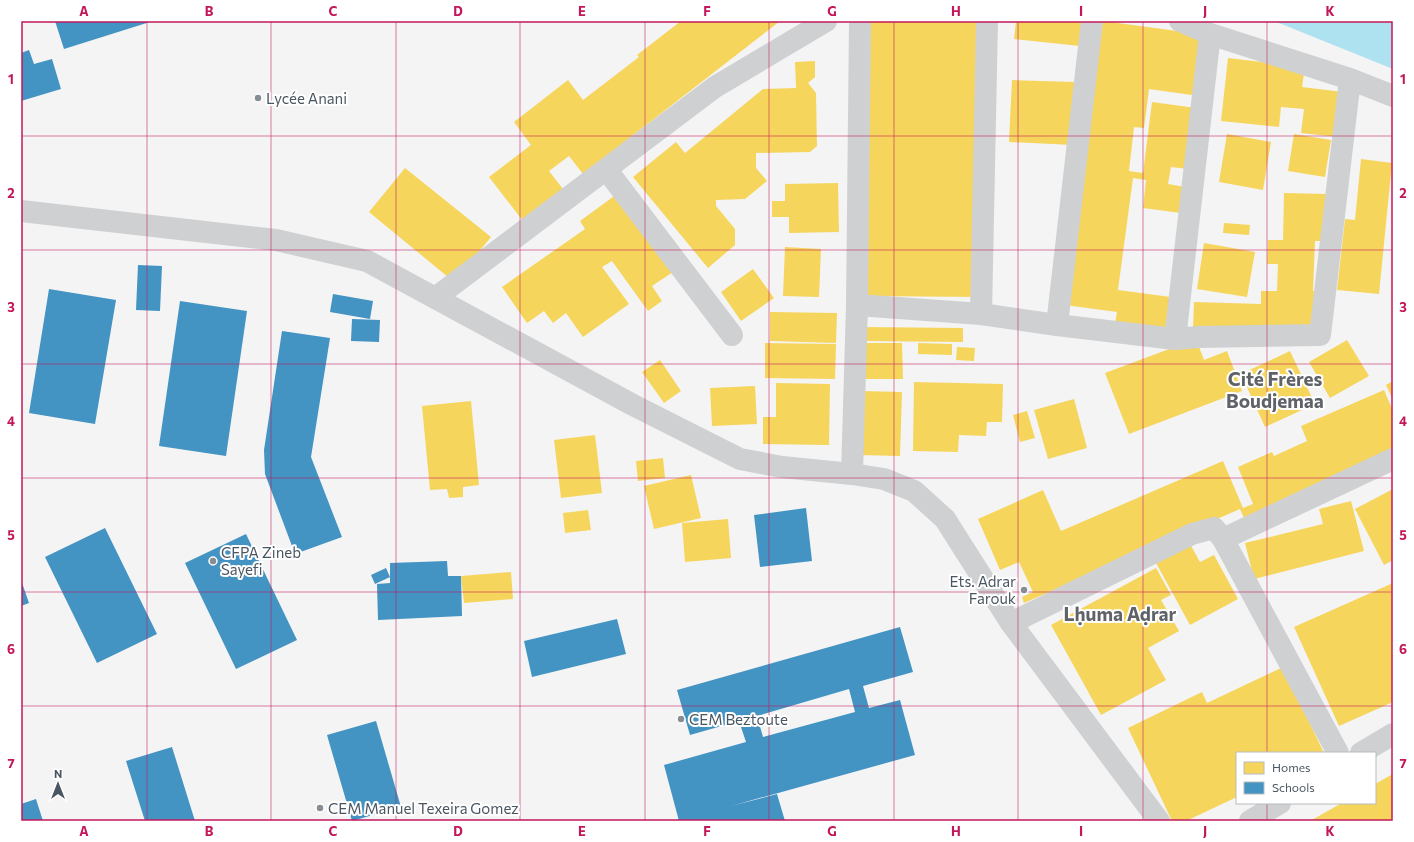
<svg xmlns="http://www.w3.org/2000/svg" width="1414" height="842" viewBox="0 0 1414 842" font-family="Commissioner,sans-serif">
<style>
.water{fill:#aee2f0}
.homes{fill:#f6d55c}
.schools{fill:#4393c3;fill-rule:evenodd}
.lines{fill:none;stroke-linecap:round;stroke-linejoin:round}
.minor{stroke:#ced0d2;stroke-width:22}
.grid{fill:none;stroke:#c2185b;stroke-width:1;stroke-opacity:0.55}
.poi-dot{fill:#868d94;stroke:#fff;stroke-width:1.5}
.labels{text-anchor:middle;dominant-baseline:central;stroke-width:4;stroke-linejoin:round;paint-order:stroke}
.poi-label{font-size:15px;fill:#4a5661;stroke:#fff;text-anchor:start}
.district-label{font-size:19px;font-weight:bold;fill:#5f6368;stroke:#fff}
.neatline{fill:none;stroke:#c2185b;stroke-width:1.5}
.grid-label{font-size:13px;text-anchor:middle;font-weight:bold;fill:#c2185b}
</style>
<rect width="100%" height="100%" fill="#f4f4f4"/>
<!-- water -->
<path class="water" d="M 1274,21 L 1393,21 L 1393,69 Z"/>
<!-- homes -->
<path class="homes" d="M 681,21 L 780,21 L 583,174 L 569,156 L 549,171 L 563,189 L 523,221 L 489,177 L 531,145 L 514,122 L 568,80 L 583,100 L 639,57 L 637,55 Z
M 865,21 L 981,21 L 980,297 L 864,296 Z
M 1016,21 L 1083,21 L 1080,46 L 1014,39 Z
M 1103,21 L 1207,35 L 1199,96 L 1149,89 L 1144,128 L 1134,127 L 1129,171 L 1143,173 L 1152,102 L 1196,108 L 1188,169 L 1171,167 L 1168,184 L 1185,187 L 1181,213 L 1143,208 L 1146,180 L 1133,178 L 1118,290 L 1178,298 L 1174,331 L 1115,323 L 1117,312 L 1065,305 Z
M 1228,58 L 1305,67 L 1302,87 L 1343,92 L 1338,137 L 1301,133 L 1304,109 L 1281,107 L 1279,127 L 1221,121 Z
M 815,61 L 815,77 L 808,83 L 816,93 L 817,146 L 810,152 L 756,153 L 756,168 L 767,181 L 745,199 L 716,200 L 716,206 L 735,229 L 735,245 L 708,268 L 633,177 L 676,142 L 685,153 L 763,89 L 796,88 L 795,62 Z
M 1012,80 L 1075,82 L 1073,145 L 1009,142 Z
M 1227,134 L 1271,142 L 1263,190 L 1219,182 Z
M 1294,134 L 1331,140 L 1325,177 L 1288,171 Z
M 1361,159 L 1392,163 L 1379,294 L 1337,290 L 1345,219 L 1355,220 Z
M 405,168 L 491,237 L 454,282 L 369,212 Z
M 838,183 L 839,232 L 789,233 L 789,217 L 772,217 L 772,201 L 785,201 L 785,184 Z
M 1284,193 L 1328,194 L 1326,241 L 1315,241 L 1313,291 L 1316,291 L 1315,332 L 1193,328 L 1194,302 L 1261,304 L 1261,291 L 1277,291 L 1278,264 L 1267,264 L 1268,240 L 1283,240 Z
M 617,194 L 673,272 L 652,286 L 662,301 L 648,311 L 612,261 L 602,267 L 629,304 L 583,337 L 566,313 L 553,323 L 544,311 L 527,323 L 502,287 L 585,229 L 580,221 Z
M 1224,223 L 1250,225 L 1249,235 L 1223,233 Z
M 1204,243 L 1255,252 L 1247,297 L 1197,289 Z
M 785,247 L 821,249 L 819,297 L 783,296 Z
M 753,269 L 774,298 L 741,321 L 721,292 Z
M 770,312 L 837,313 L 836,343 L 770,341 Z
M 861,327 L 963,328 L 963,342 L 861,341 Z
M 1196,339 L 1204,360 L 1227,351 L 1242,391 L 1129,434 L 1105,373 Z
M 1347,340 L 1369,376 L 1330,398 L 1309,362 Z
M 765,343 L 836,344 L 835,379 L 765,378 Z
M 859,343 L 902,343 L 903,379 L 860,379 Z
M 918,343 L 952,344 L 952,355 L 918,354 Z
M 957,347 L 975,348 L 974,361 L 956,360 Z
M 1290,351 L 1315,404 L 1265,427 L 1241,374 Z
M 660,360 L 681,391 L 664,403 L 642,372 Z
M 1393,381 L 1393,400 L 1386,385 Z
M 914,382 L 1003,384 L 1002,422 L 987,422 L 986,436 L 959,435 L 958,452 L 913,451 Z
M 776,383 L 830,384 L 829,445 L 763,444 L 763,417 L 776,417 Z
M 755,386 L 757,424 L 712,426 L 710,388 Z
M 1384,390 L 1393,411 L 1393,454 L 1244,518 L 1240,509 L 1024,603 L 1022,597 L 1033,592 L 1019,562 L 1000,570 L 978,519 L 1043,490 L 1061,531 L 1223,461 L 1243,508 L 1253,504 L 1238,467 L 1272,452 L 1274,456 L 1307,441 L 1301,426 Z
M 861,391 L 902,392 L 900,456 L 859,455 Z
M 1074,399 L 1087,448 L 1048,459 L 1034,410 Z
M 471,401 L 479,485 L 463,487 L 463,497 L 449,498 L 447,489 L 430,490 L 422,406 Z
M 1027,411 L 1035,438 L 1020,442 L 1013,415 Z
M 595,435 L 602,493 L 561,498 L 554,440 Z
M 663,458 L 665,478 L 638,481 L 636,461 Z
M 691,475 L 701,518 L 654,529 L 644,486 Z
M 1393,489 L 1393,560 L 1384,565 L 1355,509 Z
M 1351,501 L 1364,551 L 1254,579 L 1245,543 L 1323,524 L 1319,509 Z
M 588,510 L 591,530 L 565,533 L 563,513 Z
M 728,519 L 731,558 L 685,562 L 682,523 Z
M 1190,544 L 1200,562 L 1214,555 L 1238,599 L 1190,625 L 1156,563 Z
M 1156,568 L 1171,595 L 1161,600 L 1179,631 L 1148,648 L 1166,680 L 1101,715 L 1051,625 Z
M 511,572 L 513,599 L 464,603 L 461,576 Z
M 1393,583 L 1393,702 L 1339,726 L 1294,627 Z
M 1283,667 L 1324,753 L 1237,753 L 1237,797 L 1186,821 L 1172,821 L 1128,728 L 1202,692 L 1207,703 Z
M 1393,774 L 1393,821 L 1310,821 L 1342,803 L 1375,803 L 1375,784 Z"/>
<!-- schools -->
<path class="schools" d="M 55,21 L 153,21 L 64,49 Z
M 29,50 L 34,64 L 52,59 L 61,89 L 21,101 L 21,53 Z
M 138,265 L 162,266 L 160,311 L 136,310 Z
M 49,289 L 116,300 L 95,424 L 29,413 Z
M 333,294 L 373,301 L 370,319 L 330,312 Z
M 180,301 L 247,311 L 226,456 L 159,446 Z
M 352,319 L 380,320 L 379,342 L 351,341 Z
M 282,331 L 330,338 L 311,457 L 342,537 L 295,554 L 265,474 L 264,450 Z
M 806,508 L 812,561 L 760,567 L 754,515 Z
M 105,528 L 157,634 L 97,663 L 45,557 Z
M 246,534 L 297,640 L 236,669 L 185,563 Z
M 447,561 L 448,576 L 461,576 L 462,616 L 378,620 L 377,584 L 390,583 L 390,563 Z
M 386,568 L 390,577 L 375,584 L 371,575 Z
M 21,580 L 29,603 L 21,606 Z
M 617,619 L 626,654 L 532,677 L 524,641 Z
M 900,627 L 913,672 L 863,686 L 869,708 L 900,700 L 915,755 L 731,806 L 777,794 L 785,821 L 679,821 L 664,765 L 746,742 L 739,721 L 690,735 L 677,690 ZM 849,689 L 855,712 L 763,737 L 757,716 Z
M 376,721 L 401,807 L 352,821 L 327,735 Z
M 172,747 L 195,821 L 145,821 L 126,761 Z
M 36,799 L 43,821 L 21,821 L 21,804 Z"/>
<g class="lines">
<!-- minor -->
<path class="minor" d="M 1180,21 L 1210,34 L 1350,79 L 1393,96
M 606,169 L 732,335
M 21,211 L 276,240 L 367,261 L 633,405 L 740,459 L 782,467 L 852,474 L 884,479 L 914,491 L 945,519 L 1011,623 L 1159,821
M 435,298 L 715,87 L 826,21
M 857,305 L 981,314 L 1057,325 L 1175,339 L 1198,337 L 1320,335 L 1350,79
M 981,314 L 987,21
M 1057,325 L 1092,21
M 1175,339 L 1210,34
M 852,474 L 857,305 L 860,21
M 1223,539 L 1393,459
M 1011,623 L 1192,534 L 1214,528 L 1223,539 L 1338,753
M 1361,753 L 1393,734
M 1250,821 L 1280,803"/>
</g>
<!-- grid -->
<path class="grid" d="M 147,21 L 147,821M 271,21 L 271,821M 396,21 L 396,821M 520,21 L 520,821M 645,21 L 645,821M 769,21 L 769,821M 894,21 L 894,821M 1018,21 L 1018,821M 1143,21 L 1143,821M 1267,21 L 1267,753M 21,136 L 1393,136M 21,250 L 1393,250M 21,364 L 1393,364M 21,478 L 1393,478M 21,592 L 1393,592M 21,706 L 1393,706M 1267,803 L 1267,821"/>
<!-- markers -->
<g class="poi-dot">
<circle cx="258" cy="98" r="4"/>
<circle cx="213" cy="561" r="4"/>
<circle cx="1024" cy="590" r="4"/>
<circle cx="681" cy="719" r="4"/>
<circle cx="320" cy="808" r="4"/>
</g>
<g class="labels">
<!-- poi labels -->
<g class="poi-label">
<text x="266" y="98">Lycée Anani</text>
<text x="221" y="552">CFPA Zineb<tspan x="221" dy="17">Sayefi</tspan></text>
<text x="1016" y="581" text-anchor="end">Ets. Adrar<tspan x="1016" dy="17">Farouk</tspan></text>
<text x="689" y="719">CEM Beztoute</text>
<text x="328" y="808">CEM Manuel Texeira Gomez</text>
</g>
<!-- district labels -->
<g class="district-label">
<text x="1275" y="378">Cité Frères<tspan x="1275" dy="22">Boudjemaa</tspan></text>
<text x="1120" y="613">Lḥuma Aḍrar</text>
</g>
</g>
<!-- border -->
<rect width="1414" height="842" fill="none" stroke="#ffffff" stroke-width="44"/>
<!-- legend -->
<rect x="1236" y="752" width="140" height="52" fill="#ffffff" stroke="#b7bbc0"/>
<rect x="1244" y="762" width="20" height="12" fill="#f6d55c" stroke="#b7bbc0"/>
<text x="1272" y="772" font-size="12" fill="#4a5661">Homes</text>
<rect x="1244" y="782" width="20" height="12" fill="#4393c3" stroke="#b7bbc0"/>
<text x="1272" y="792" font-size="12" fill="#4a5661">Schools</text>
<!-- north arrow -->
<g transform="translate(58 784)" stroke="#ffffff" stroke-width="3" paint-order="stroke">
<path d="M0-3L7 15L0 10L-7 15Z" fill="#4a5661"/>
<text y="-6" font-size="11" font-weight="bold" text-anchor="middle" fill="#4a5661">N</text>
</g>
<rect x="22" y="22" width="1370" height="798" class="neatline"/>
<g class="grid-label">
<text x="84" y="16">A</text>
<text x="209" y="16">B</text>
<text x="333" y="16">C</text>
<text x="458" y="16">D</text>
<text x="582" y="16">E</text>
<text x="707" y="16">F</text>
<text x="832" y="16">G</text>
<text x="956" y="16">H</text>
<text x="1081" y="16">I</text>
<text x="1205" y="16">J</text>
<text x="1330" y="16">K</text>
<text x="11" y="84">1</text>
<text x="1403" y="84">1</text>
<text x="11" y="198">2</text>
<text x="1403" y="198">2</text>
<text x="11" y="312">3</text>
<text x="1403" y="312">3</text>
<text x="11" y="426">4</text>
<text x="1403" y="426">4</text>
<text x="11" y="540">5</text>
<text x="1403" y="540">5</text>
<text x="11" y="654">6</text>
<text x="1403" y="654">6</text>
<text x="11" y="768">7</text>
<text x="1403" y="768">7</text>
<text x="84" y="836">A</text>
<text x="209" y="836">B</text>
<text x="333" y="836">C</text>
<text x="458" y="836">D</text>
<text x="582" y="836">E</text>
<text x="707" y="836">F</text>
<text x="832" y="836">G</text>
<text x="956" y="836">H</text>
<text x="1081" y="836">I</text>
<text x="1205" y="836">J</text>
<text x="1330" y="836">K</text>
</g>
</svg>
